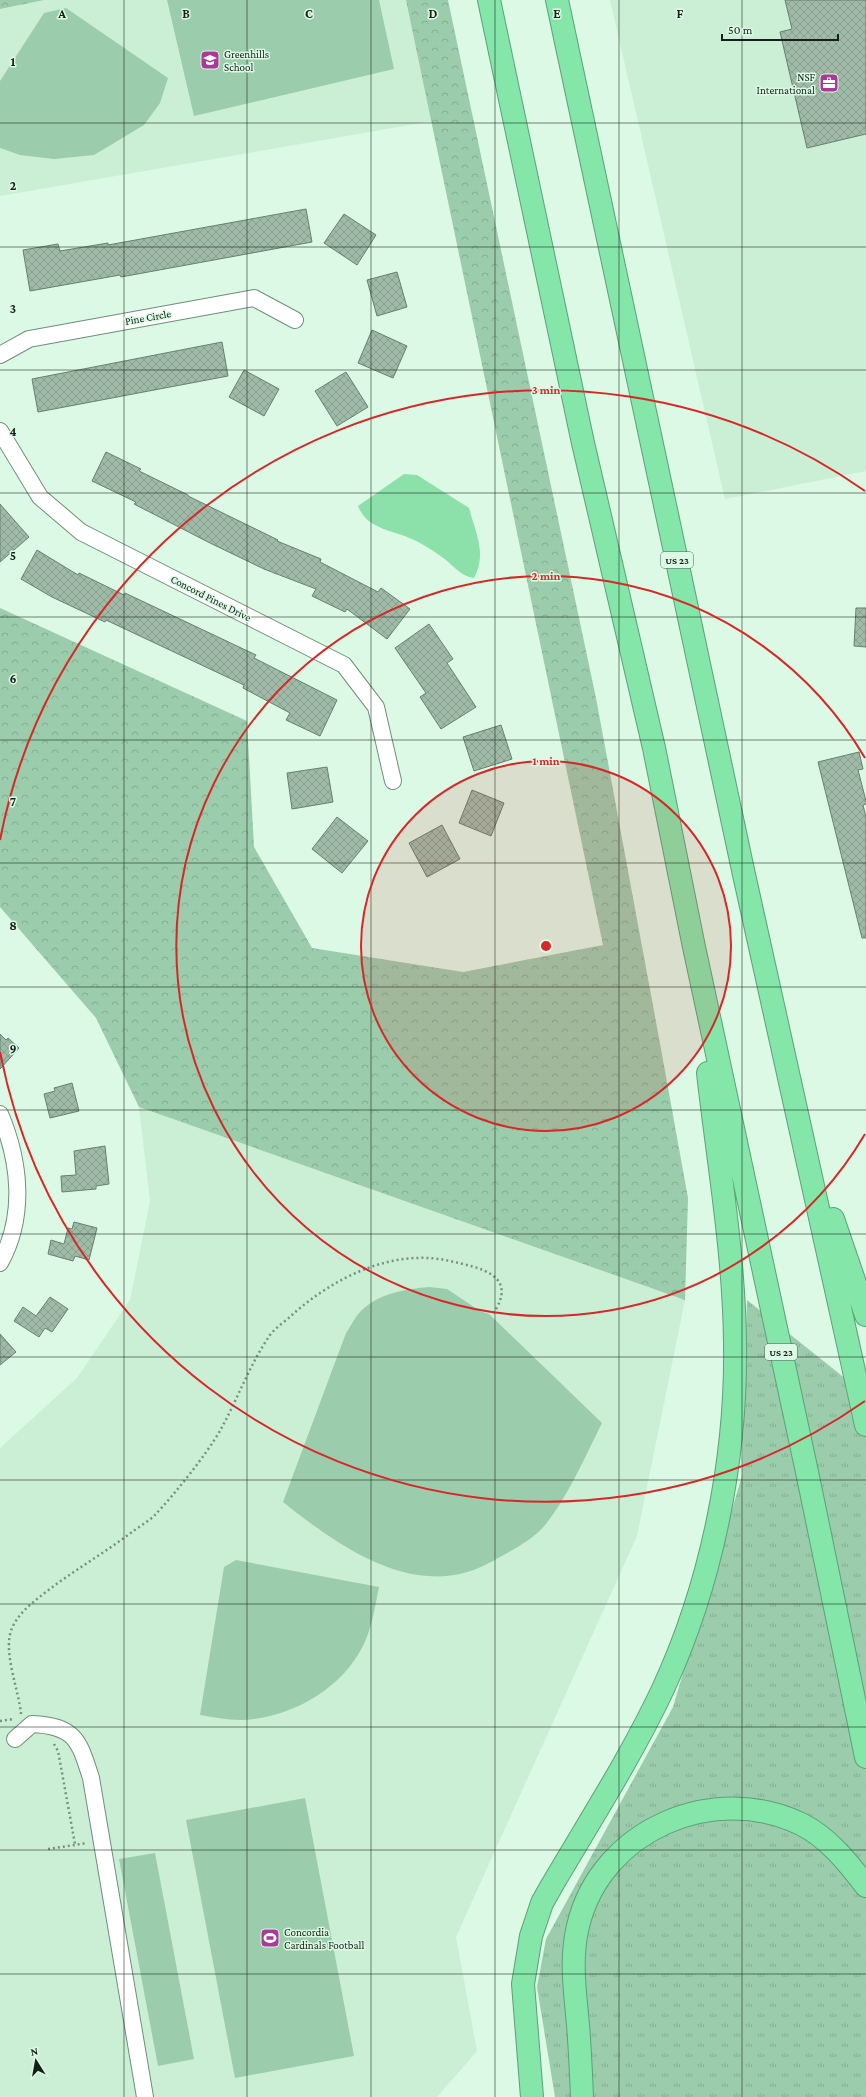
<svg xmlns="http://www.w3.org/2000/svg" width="866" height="2097" viewBox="0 0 866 2097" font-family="'Crimson Pro',serif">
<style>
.built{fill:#caefd5}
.grass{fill:url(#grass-tufts)}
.forest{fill:url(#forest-crowns)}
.pitch{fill:#9bccab}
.water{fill:#8ce0aa}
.building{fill:url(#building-cross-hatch);stroke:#66816e}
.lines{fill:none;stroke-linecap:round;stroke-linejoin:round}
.minor-casing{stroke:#728d7b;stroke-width:18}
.highway-casing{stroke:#5da176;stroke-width:24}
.path{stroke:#7b8f81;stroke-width:2.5;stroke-dasharray:2 3;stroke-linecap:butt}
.minor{stroke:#fff;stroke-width:16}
.highway{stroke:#84e6a9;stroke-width:22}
.grid{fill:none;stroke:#152018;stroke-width:1;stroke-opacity:0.55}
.ring{fill:none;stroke:#d62828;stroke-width:2}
.labels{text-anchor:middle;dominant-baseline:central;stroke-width:3;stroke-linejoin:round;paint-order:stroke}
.shield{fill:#dbf9e4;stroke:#506155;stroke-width:1}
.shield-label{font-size:10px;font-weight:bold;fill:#152018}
.poi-label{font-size:11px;fill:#152018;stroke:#dbf9e4;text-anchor:start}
.street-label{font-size:11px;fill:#152018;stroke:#dbf9e4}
.grid-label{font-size:13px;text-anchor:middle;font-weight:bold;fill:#152018;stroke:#dbf9e4;stroke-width:3;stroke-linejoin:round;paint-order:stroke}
.centre{fill:#d62828;stroke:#dbf9e4;stroke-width:2}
.ring-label{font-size:12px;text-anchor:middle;font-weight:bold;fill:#d62828;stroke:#dbf9e4;stroke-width:3;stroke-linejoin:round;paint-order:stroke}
</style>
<defs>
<pattern id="grass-tufts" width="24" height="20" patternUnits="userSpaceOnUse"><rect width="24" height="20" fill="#9bccab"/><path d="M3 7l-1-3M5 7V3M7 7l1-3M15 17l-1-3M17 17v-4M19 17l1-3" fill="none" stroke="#85af92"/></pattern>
<pattern id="forest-crowns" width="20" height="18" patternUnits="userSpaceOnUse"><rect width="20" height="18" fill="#9bccab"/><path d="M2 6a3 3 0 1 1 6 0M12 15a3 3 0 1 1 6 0" fill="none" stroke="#85af92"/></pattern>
<pattern id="building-cross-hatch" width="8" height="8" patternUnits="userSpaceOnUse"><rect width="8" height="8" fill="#9fbba7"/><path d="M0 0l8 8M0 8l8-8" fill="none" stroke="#88a08f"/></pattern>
</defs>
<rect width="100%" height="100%" fill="#dbf9e4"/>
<!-- built -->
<path class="built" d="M 0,0 L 406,0 L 433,121 L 0,196 Z
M 610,0 L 866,0 L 866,471 L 725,499 Z
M 139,1107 L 685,1300 L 637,1536 L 456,1937 L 477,2051 L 437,2097 L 0,2097 L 0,1448 L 77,1378 L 130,1300 L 150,1201 Z"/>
<!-- grass -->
<path class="grass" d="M 747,1300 L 866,1395 L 866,2097 L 555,2097 L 537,1987 L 546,1939 L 673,1707 L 742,1476 Z"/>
<!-- forest -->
<path class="forest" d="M 0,0 L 44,0 L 0,9 Z
M 406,0 L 448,0 L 596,698 L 659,1038 L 688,1198 L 685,1300 L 139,1107 L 96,1018 L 0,907 L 0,608 L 247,721 L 254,847 L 312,948 L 463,972 L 603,945 Z"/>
<!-- pitch -->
<path class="pitch" d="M 167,0 L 379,0 L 394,69 L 194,116 Z
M 66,8 L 168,78 L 160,103 L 144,125 L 94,155 L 54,159 L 20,155 L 0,148 L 0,81 L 44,13 Z
M 429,1287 L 447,1289 L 480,1311 L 489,1314 L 602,1423 C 586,1455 568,1496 546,1524 C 535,1538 516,1548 500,1557 C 488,1564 476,1570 464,1573 C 398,1590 331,1540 283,1502 L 346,1333 C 351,1326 356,1315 362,1310 C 380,1293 406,1289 429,1287 Z
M 236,1560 L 379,1587 C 375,1606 372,1628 363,1646 C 341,1690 289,1719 240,1720 C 227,1720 213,1717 200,1715 L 224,1567 Z
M 305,1798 L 354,2056 L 235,2078 L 186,1820 Z
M 155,1853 L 194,2059 L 158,2066 L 119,1859 Z"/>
<!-- water -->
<path class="water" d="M 404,474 L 417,475 L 469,508 C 476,534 487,553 474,578 C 461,577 452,564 442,557 C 431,549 420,542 407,537 C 387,529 367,528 358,506 Z"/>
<!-- building -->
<path class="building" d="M 785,0 L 866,0 L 866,134 L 807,148 L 780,32 L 792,29 Z
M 306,209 L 312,242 L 121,277 L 120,275 L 30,291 L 23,250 L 58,244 L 60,251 L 108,243 L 108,245 Z
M 344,214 L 376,235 L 357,265 L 324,243 Z
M 397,272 L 407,307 L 377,316 L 367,280 Z
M 372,330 L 407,346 L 393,378 L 358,363 Z
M 222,342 L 228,376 L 38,412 L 32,379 Z
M 244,370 L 279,389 L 264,416 L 229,397 Z
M 346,372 L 368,407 L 337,426 L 315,391 Z
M 106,452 L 141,469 L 139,471 L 188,495 L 188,496 L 278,540 L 277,541 L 321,559 L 320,562 L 378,592 L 381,588 L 410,609 L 387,639 L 347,609 L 345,612 L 312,596 L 316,589 L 264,569 L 210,543 L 134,504 L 136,502 L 92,481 Z
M 0,504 L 29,537 L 0,562 Z
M 37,550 L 78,575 L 79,573 L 124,595 L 125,593 L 256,655 L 254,658 L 337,700 L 320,736 L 286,720 L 290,713 L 243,688 L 244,685 L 106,620 L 105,622 L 52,597 L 21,579 Z
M 856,608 L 866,608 L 866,647 L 854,646 Z
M 429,624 L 453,659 L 447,663 L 476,707 L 441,729 L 420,697 L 426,693 L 395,648 Z
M 501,725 L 512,759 L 474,771 L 463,737 Z
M 859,752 L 863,769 L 858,770 L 866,801 L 866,804 L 863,805 L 866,817 L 866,938 L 862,938 L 818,762 Z
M 327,767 L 333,802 L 292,809 L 287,773 Z
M 472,790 L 504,803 L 491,836 L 459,823 Z
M 337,817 L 368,841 L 342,873 L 312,849 Z
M 442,825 L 460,859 L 427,877 L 409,843 Z
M 0,1034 L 6,1040 L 8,1038 L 19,1048 L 0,1069 Z
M 72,1083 L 79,1111 L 50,1118 L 44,1094 L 55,1091 L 54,1088 Z
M 105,1146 L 109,1184 L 96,1186 L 96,1189 L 62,1192 L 61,1176 L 76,1175 L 74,1151 Z
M 74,1222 L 97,1228 L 89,1260 L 75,1256 L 73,1261 L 48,1254 L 51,1240 L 64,1244 L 68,1228 L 72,1229 Z
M 50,1297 L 68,1309 L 52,1332 L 45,1328 L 39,1337 L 14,1321 L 23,1307 L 36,1316 Z
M 0,1334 L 16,1352 L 0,1365 Z"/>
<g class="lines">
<defs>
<path id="minor" d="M 0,355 L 29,339 L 254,298 L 295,320
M 0,431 L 40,497 L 81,532 L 344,665 L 376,707 L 393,781
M 0,1114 C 20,1161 26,1216 0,1263
M 15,1739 L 32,1724 C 75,1726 79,1740 91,1778 L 145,2097"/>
<path id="highway" d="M 489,0 L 583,443 L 654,748 L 694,947 L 807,1472 L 866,1757
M 557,0 L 743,870 L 866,1425
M 833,1219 L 866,1315
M 532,2097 L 523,1984 L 531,1936 L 542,1903 L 551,1887 C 589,1822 631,1757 663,1689 C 712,1583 737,1458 735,1342 C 734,1252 718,1162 708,1073
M 582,2097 C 581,2073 580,2049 578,2025 C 575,1991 570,1959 578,1926 C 601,1829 714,1782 801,1824 C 829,1838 848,1863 866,1886"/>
</defs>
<!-- minor casing -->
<use href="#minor" class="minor-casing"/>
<!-- highway casing -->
<use href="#highway" class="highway-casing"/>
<!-- path -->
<path class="path" d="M 21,1714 C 19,1690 1,1648 13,1626 C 20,1612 31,1604 42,1595 C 71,1572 103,1554 132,1532 C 139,1527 147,1522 154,1516 C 174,1495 207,1454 221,1429 C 238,1398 250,1364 270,1335 C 276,1327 286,1321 293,1314 C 335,1277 393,1248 450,1261 C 481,1268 519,1275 493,1314
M 0,1721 L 13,1719
M 54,1744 L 58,1751 L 75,1844
M 48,1849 L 87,1843"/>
<!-- minor -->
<use href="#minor" class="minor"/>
<!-- highway -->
<use href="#highway" class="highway"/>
</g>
<!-- grid -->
<path class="grid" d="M 124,0 L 124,2097M 247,0 L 247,2097M 371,0 L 371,2097M 495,0 L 495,2097M 619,0 L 619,2097M 742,0 L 742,2097M 0,123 L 866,123M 0,247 L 866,247M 0,370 L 866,370M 0,493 L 866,493M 0,617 L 866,617M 0,740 L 866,740M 0,863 L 866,863M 0,987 L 866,987M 0,1110 L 866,1110M 0,1234 L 866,1234M 0,1357 L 866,1357M 0,1480 L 866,1480M 0,1604 L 866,1604M 0,1727 L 866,1727M 0,1850 L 866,1850M 0,1974 L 866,1974"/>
<!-- distance rings -->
<circle cx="546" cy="946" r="185" fill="#d62828" fill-opacity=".12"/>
<g class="ring">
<circle cx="546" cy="946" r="185"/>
<path d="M865 1134A370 370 0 1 1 865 758"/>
<path d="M865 1401A556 556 0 0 1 0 1052M0 840A556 556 0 0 1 865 491"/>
</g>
<!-- icons -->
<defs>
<symbol id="school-square" viewBox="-11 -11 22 22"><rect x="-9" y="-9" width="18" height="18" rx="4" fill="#aa3a97" stroke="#dbf9e4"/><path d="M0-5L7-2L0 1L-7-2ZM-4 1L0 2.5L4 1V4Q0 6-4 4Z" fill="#fff"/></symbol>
<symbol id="office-square" viewBox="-11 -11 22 22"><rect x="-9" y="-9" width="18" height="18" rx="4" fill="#aa3a97" stroke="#dbf9e4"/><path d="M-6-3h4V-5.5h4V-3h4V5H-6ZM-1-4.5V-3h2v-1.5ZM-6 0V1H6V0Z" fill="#fff"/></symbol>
<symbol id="stadium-square" viewBox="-11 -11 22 22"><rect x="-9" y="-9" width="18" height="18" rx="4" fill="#aa3a97" stroke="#dbf9e4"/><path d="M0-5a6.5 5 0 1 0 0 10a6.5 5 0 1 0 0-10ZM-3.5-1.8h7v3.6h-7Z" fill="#fff"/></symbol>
</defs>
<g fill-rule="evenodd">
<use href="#school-square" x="199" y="49" width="22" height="22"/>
<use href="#office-square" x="818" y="72" width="22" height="22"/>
<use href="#stadium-square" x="259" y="1927" width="22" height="22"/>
</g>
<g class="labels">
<!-- shield labels -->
<g class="shield">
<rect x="661" y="552" width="32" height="16" rx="3"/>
<rect x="765" y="1344" width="32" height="16" rx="3"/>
</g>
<g class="shield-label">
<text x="677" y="560">US 23</text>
<text x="781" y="1352">US 23</text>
</g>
<!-- poi labels -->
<g class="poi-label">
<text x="224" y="54">Greenhills<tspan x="224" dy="13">School</tspan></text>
<text x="815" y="77" text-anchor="end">NSF<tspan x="815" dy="13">International</tspan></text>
<text x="284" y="1932">Concordia<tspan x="284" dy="13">Cardinals Football</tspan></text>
</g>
<!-- street labels -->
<g class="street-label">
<text transform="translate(148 317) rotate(-10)">Pine Circle</text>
<text transform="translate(211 598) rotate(27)">Concord Pines Drive</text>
</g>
</g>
<g class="grid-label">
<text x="62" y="18">A</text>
<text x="186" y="18">B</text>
<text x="309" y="18">C</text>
<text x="433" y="18">D</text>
<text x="557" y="18">E</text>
<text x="680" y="18">F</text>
<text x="13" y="66">1</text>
<text x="13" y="190">2</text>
<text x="13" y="313">3</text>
<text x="13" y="436">4</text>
<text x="13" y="560">5</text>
<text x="13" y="683">6</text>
<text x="13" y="806">7</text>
<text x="13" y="930">8</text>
<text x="13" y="1053">9</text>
</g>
<circle cx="546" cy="946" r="6" class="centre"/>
<g class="ring-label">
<text x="546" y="394">3 min</text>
<text x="546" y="580">2 min</text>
<text x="546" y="765">1 min</text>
</g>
<!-- north arrow -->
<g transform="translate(36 2061) rotate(349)" stroke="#dbf9e4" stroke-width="3" paint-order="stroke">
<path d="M0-3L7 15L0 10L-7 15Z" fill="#152018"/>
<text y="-6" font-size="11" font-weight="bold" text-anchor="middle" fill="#152018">N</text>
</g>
<!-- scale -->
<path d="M722 34v6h116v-6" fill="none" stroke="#152018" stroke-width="2"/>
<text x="728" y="34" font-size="12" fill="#152018" stroke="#dbf9e4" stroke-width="3" paint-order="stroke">50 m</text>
</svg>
